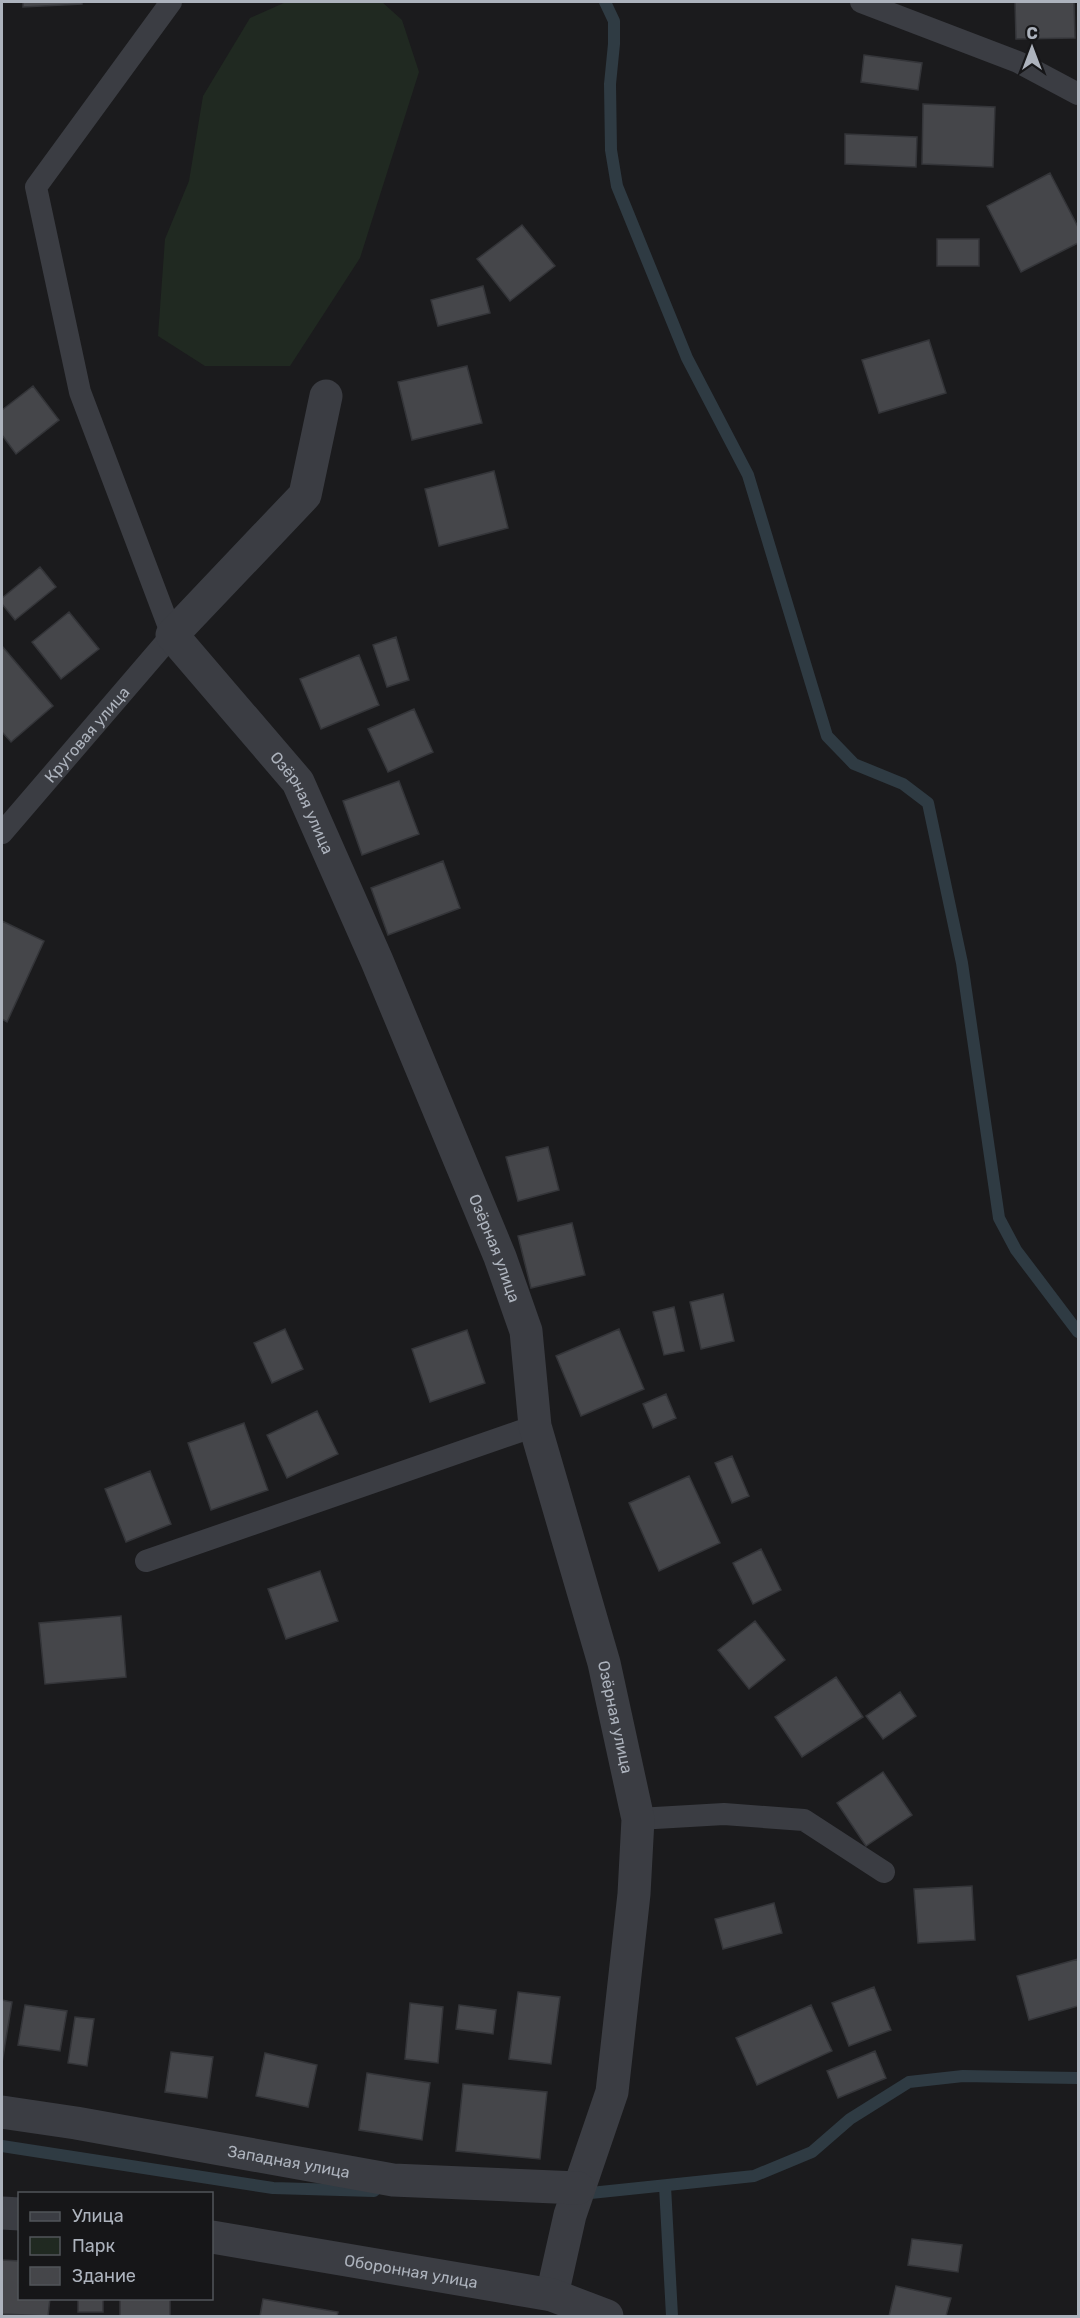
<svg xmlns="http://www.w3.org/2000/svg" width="1080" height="2318" viewBox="0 0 1080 2318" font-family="Rubik,sans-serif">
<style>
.green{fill:#202921}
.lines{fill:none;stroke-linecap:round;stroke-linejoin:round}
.stream{stroke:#2f3b43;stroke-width:12}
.building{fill:#45464a;stroke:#343539;stroke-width:1.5}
.lane{stroke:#3b3d43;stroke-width:22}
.street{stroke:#3b3d43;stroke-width:33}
.labels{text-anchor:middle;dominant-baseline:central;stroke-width:6;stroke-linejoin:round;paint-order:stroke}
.street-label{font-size:16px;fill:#adb3bd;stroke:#161618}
</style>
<rect width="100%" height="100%" fill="#1b1b1d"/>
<!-- green -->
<path class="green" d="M 286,2 L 382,2 L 402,20 L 419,72 L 360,258 L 290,366 L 205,366 L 158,336 L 165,239 L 189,181 L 203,96 L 250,18 Z"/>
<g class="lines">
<!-- stream -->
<path class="stream" d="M 605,2 L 614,21 L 614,44 L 610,84 L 611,150 L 617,186 L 687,358 L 748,475 L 827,736 L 854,764 L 903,784 L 928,803 L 962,963 L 999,1218 L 1016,1250 L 1078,1332
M 2,2146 L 273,2188 L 374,2191
M 665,2186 L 672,2316
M 581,2194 L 754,2176 L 812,2152 L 850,2119 L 909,2082 L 963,2076 L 1078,2078"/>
</g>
<!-- building -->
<path class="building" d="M 23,2 L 82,2 L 82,4 L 23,7 Z
M 1015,2 L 1074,2 L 1075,38 L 1016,39 Z
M 864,55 L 922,63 L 918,90 L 861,82 Z
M 923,104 L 995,107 L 993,167 L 922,164 Z
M 845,134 L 917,137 L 916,167 L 845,164 Z
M 1050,173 L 1078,227 L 1078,243 L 1021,272 L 987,206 Z
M 522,225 L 555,266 L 510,301 L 477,259 Z
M 937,239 L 979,239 L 979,266 L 937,266 Z
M 483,286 L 490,313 L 438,326 L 431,300 Z
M 929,340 L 946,393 L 879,413 L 862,360 Z
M 467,366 L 482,423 L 412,440 L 398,382 Z
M 33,386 L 59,420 L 16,454 L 2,435 L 2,410 Z
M 494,471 L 508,528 L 439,546 L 425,489 Z
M 40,567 L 56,587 L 15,620 L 2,604 L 2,598 Z
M 69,612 L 99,649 L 61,679 L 32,642 Z
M 396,637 L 409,680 L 387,687 L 373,645 Z
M 2,646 L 53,706 L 11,742 L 2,732 Z
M 359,655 L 379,705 L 321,729 L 300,679 Z
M 414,709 L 433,752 L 388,772 L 368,729 Z
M 399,781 L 419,834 L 362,855 L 343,801 Z
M 443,861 L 460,908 L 388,935 L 371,888 Z
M 2,921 L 44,941 L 7,1022 L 2,1019 Z
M 548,1147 L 559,1190 L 518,1201 L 506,1157 Z
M 572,1223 L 585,1275 L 531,1288 L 518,1236 Z
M 723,1294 L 734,1341 L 701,1349 L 690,1302 Z
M 674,1307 L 684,1351 L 664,1355 L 653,1312 Z
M 285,1329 L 303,1369 L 272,1383 L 254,1343 Z
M 619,1329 L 644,1389 L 581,1416 L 556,1356 Z
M 467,1330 L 485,1383 L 430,1402 L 412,1349 Z
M 666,1394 L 676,1418 L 653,1428 L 643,1404 Z
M 317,1411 L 338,1454 L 287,1478 L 267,1435 Z
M 244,1423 L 268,1490 L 211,1510 L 188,1443 Z
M 732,1456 L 749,1496 L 732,1503 L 715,1463 Z
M 150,1471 L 171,1524 L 126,1542 L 105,1489 Z
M 689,1476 L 720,1543 L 659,1571 L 629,1503 Z
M 761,1549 L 781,1590 L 753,1604 L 733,1563 Z
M 320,1571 L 338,1621 L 286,1639 L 268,1589 Z
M 121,1616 L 126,1677 L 45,1684 L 39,1623 Z
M 755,1621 L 785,1660 L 749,1689 L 718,1650 Z
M 836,1677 L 863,1717 L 802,1757 L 775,1717 Z
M 900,1692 L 916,1716 L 883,1739 L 866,1716 Z
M 883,1772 L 912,1815 L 866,1846 L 837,1803 Z
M 972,1886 L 975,1940 L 918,1943 L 914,1889 Z
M 774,1903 L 782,1933 L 723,1949 L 715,1919 Z
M 1078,1959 L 1078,2006 L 1029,2020 L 1017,1976 Z
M 874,1987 L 891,2030 L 849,2046 L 832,2003 Z
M 518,1992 L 560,1997 L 551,2064 L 509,2059 Z
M 2,2000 L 12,2002 L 2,2063 Z
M 410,2003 L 443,2007 L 438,2063 L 405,2059 Z
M 25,2005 L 67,2011 L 60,2051 L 18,2045 Z
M 459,2005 L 496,2010 L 493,2034 L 456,2029 Z
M 811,2005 L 832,2051 L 757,2085 L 736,2038 Z
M 75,2017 L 94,2019 L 87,2066 L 68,2063 Z
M 875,2051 L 886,2078 L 838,2098 L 827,2071 Z
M 171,2052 L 213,2057 L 207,2098 L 165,2092 Z
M 265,2053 L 317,2065 L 308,2107 L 256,2096 Z
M 367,2073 L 430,2083 L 422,2140 L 359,2130 Z
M 463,2084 L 547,2092 L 540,2159 L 456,2151 Z
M 912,2239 L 962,2245 L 958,2272 L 908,2265 Z
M 2,2260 L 20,2261 L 20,2298 L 50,2298 L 48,2316 L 2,2314 Z
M 896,2286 L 951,2298 L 946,2316 L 889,2316 Z
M 78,2298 L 103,2298 L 103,2312 L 78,2312 Z
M 120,2298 L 170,2298 L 170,2316 L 120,2316 Z
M 263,2299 L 338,2312 L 337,2316 L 260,2316 Z"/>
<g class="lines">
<!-- lane -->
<g class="lane">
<path d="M 861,2 L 1018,62 L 1078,94"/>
<path id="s1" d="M 2,833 L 172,635 L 80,392 L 36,187 L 171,2"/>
<path d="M 146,1561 L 535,1426"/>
<path d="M 638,1819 L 724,1814 L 804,1820 L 884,1872"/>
</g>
<!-- street -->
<g class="street">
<path id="s2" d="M 326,396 L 305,495 L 172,635 L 298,782 L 377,961 L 500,1257 L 526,1331 L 535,1426 L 604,1663 L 638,1819 L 634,1894 L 612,2092 L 570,2215 L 552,2295"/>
<path id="s3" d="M 2,2112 L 76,2123 L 393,2180 L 578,2188"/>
<path d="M 2,2213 L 20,2214"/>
<path id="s4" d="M 212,2237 L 552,2295 L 607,2316"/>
</g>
</g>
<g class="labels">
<!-- street labels -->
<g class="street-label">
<text stroke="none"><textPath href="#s1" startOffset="130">Круговая улица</textPath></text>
<text stroke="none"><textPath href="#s2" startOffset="508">Озёрная улица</textPath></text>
<text stroke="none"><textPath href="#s2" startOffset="994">Озёрная улица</textPath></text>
<text stroke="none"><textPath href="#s2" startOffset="1480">Озёрная улица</textPath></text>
<text stroke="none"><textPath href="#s3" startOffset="291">Западная улица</textPath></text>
<text stroke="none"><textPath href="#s4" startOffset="202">Оборонная улица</textPath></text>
</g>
</g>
<!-- border -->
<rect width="1080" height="2318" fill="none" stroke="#adb3bd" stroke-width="6"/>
<!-- legend -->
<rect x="18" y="2192" width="195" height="108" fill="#161618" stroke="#52555a" stroke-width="1.5"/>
<rect x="30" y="2212" width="30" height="9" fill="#3b3d43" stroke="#52555a" stroke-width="1.5"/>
<text x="72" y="2222" font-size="18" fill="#adb3bd">Улица</text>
<rect x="30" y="2237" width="30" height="18" fill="#202921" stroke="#52555a" stroke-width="1.5"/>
<text x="72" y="2252" font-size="18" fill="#adb3bd">Парк</text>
<rect x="30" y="2267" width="30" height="18" fill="#45464a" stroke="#52555a" stroke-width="1.5"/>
<text x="72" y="2282" font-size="18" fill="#adb3bd">Здание</text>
<!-- north arrow -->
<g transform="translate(1032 48)" stroke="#161618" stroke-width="4.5" paint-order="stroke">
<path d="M0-4.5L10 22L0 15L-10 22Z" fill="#adb3bd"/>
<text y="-9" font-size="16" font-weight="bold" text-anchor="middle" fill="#adb3bd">С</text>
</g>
</svg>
